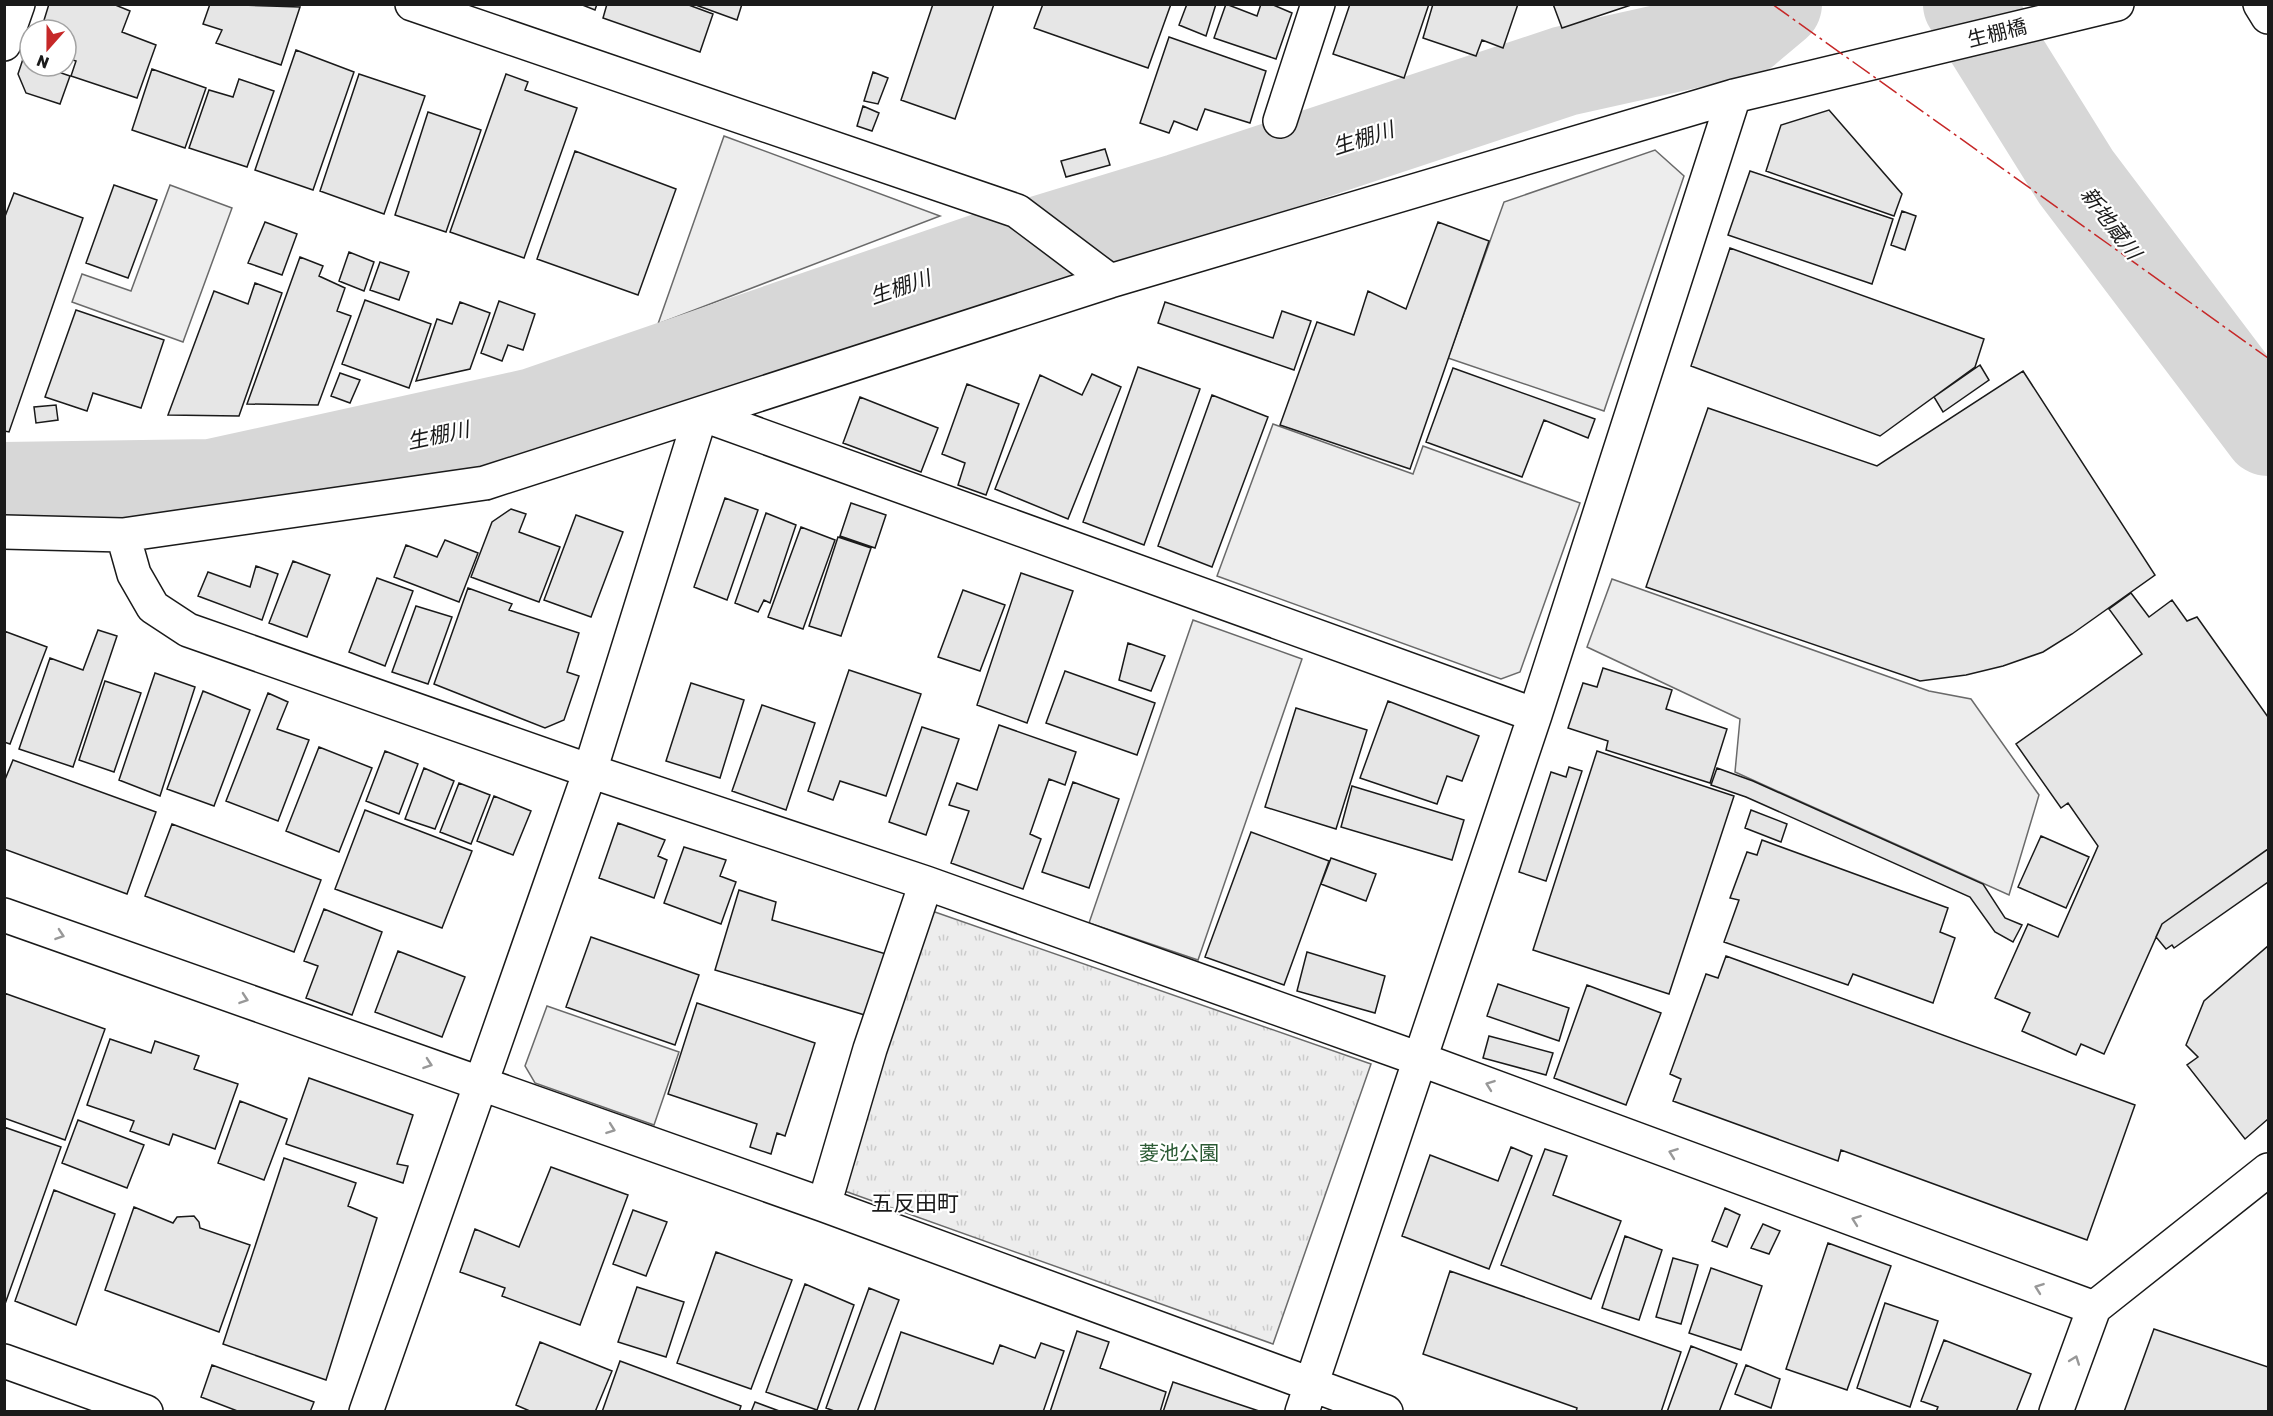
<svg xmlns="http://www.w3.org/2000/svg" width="2273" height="1416" viewBox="0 0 2273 1416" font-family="Rubik,'Noto Sans JP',sans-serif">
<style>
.park{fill:url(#park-tufts);stroke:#6a6a6a;stroke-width:1.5}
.built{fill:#ededed;stroke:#6a6a6a;stroke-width:1.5}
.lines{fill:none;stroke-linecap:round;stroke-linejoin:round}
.river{stroke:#d7d7d7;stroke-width:90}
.building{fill:#e6e6e6;stroke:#1a1a1a;stroke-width:1.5}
.minor-casing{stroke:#1a1a1a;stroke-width:36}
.minor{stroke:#fff;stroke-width:33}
.power{stroke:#c62828;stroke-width:1.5;stroke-dasharray:21 4.5 3 4.5;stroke-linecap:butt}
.oneway{stroke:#989898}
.labels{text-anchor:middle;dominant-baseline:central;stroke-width:4.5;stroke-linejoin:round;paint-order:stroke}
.street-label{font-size:20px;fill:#1a1a1a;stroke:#fff}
.park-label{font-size:20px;fill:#2b5a34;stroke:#fff}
.water-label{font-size:21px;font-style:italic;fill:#1a1a1a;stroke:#fff}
.quarter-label{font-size:22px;fill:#1a1a1a;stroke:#fff}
</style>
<defs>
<pattern id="park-tufts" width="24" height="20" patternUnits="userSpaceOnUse" patternTransform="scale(1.5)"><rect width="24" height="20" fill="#ededed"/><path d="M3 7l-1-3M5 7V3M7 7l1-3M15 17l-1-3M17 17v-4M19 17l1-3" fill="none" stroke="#cbcbcb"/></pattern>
</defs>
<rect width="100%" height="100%" fill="#fff"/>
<!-- park -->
<path class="park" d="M 932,911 L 1371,1064 L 1273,1344 L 839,1189 Z"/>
<!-- built -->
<path class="built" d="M 724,136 L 940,216 L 658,324 Z
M 1655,150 L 1684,176 L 1604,411 L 1448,358 L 1504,202 Z
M 170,185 L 232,208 L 183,342 L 72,302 L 82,274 L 131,291 Z
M 1273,424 L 1413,474 L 1423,446 L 1580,503 L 1520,672 L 1501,679 L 1217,576 Z
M 1612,579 L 1929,691 L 1971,699 L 2039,795 L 2009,895 L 1735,772 L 1740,719 L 1587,647 Z
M 1193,620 L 1302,659 L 1198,960 L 1089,923 Z
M 547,1006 L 679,1052 L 654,1125 L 535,1083 L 525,1066 Z"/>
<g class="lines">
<!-- river -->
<path class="river" d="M 1968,4 L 2076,177 L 2268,431
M 4,487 L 212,484 L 534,413 L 984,258 L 1181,198 L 1565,71 L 1745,31 L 1777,4"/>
</g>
<!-- building -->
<path class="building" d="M 49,4 L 113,4 L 130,11 L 122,32 L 156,45 L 137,98 L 71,76 L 76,61 L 66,58 L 66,30 L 41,30 Z
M 210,4 L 300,7 L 281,65 L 216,43 L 222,30 L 203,24 Z
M 580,4 L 597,4 L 595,10 Z
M 607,4 L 686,4 L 713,14 L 700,52 L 603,18 Z
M 693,4 L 742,4 L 737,20 Z
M 933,4 L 994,4 L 955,119 L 901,100 Z
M 1043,4 L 1171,4 L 1148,68 L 1034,28 Z
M 1187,4 L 1216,4 L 1206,36 L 1179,25 Z
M 1226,4 L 1257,16 L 1261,4 L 1271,4 L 1292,13 L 1276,59 L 1214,38 Z
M 1350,4 L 1429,4 L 1404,78 L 1333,54 Z
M 1433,4 L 1518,4 L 1503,48 L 1482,40 L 1476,56 L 1423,38 Z
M 1553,4 L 1634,4 L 1562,28 Z
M 1169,37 L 1266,71 L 1250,123 L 1205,109 L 1197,130 L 1174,121 L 1169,133 L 1140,123 Z
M 296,50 L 354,72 L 313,190 L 255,170 Z
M 23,59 L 30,62 L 30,66 L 41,66 L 70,76 L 60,104 L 26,93 L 18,74 Z
M 152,69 L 206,88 L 185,148 L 132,130 Z
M 873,72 L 888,78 L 878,104 L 864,101 Z
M 359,74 L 425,96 L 384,214 L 320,191 Z
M 506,74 L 528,82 L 525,90 L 577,108 L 524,258 L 450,232 Z
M 239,79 L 274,91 L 247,167 L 189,148 L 209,90 L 233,97 Z
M 863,106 L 879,113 L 872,131 L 857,126 Z
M 1829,110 L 1902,194 L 1894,216 L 1766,171 L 1781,125 Z
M 428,112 L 481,130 L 446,232 L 395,215 Z
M 1105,149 L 1110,165 L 1066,177 L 1061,161 Z
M 575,151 L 676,189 L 638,295 L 537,259 Z
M 1750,171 L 1893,219 L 1872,284 L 1728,235 Z
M 114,185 L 157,200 L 128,278 L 86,263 Z
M 14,193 L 83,218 L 9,432 L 4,431 L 4,219 Z
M 1902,211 L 1916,216 L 1905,250 L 1891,245 Z
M 265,222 L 297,234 L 282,275 L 248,263 Z
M 1438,222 L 1489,241 L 1410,469 L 1280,425 L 1317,322 L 1354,335 L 1368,291 L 1406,309 Z
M 1730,248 L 1984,339 L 1975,367 L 1880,436 L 1691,366 Z
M 349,252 L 374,262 L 364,291 L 339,281 Z
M 300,257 L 323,266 L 319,276 L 345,288 L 337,311 L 351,316 L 318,405 L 247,404 Z
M 380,262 L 409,272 L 399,300 L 370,290 Z
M 255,283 L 282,293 L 239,416 L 168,415 L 214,291 L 248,304 Z
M 365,300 L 431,324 L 409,388 L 342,364 Z
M 499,301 L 535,314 L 523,350 L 508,345 L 502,361 L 481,353 Z
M 460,302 L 490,313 L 470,369 L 416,381 L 437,319 L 452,324 Z
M 1165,302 L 1273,338 L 1282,311 L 1311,321 L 1294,370 L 1158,323 Z
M 76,310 L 164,340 L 141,408 L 93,393 L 87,411 L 45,397 Z
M 1980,365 L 1989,380 L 1943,412 L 1934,397 Z
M 1138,367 L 1200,389 L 1144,545 L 1083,522 Z
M 1453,368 L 1595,419 L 1588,438 L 1544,420 L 1522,477 L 1426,442 Z
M 2023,371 L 2155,575 L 2072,634 L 2043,652 L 2003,666 L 1966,675 L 1920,681 L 1646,587 L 1708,408 L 1877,466 Z
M 340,373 L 360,380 L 350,403 L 331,396 Z
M 1092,374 L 1121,387 L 1068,519 L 995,489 L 1040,375 L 1082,395 Z
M 967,384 L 1019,404 L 986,495 L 958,485 L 965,463 L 942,454 Z
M 1212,395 L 1268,417 L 1212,567 L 1158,546 Z
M 860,397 L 938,428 L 921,472 L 843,443 Z
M 56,405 L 58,420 L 36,423 L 34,407 Z
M 725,498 L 758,510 L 727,600 L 694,587 Z
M 851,503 L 886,515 L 875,548 L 840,536 Z
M 511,509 L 526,514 L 519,532 L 560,547 L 539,602 L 471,577 L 492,522 Z
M 766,513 L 796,525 L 770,603 L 764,600 L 758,612 L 735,603 Z
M 576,515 L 623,532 L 591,617 L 544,600 Z
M 801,527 L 835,540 L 803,629 L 768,617 Z
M 838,537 L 871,548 L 841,636 L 809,626 Z
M 445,540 L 478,553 L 459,602 L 394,577 L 406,545 L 437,557 Z
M 293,561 L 330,575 L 307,637 L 269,623 Z
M 256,566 L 278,574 L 262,620 L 198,596 L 208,572 L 250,587 Z
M 1021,573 L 1073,591 L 1027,723 L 977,705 Z
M 377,578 L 413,591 L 385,666 L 349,652 Z
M 468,588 L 512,604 L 509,610 L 579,633 L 567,672 L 579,676 L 564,720 L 545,728 L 434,684 Z
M 963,590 L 1005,605 L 980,671 L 938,657 Z
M 2131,593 L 2149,617 L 2172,600 L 2187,621 L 2197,617 L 2268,717 L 2268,849 L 2162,924 L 2104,1054 L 2081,1044 L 2076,1055 L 2022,1031 L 2030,1013 L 1995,998 L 2028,924 L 2058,937 L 2098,846 L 2068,803 L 2061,808 L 2016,744 L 2142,654 L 2109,609 Z
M 416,606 L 452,617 L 428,684 L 392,672 Z
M 98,630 L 117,636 L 73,767 L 19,749 L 50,658 L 83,670 Z
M 4,631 L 47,647 L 10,744 L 4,742 Z
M 1128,643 L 1165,656 L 1151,691 L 1119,680 Z
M 1603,668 L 1672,690 L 1666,709 L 1727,729 L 1710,783 L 1606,750 L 1608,741 L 1568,728 L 1583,683 L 1597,687 Z
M 849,670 L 921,694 L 886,796 L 840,781 L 833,800 L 808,791 Z
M 1065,671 L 1155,703 L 1137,755 L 1046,723 Z
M 155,673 L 195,687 L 160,796 L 119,780 Z
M 105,681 L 141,693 L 114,772 L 79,760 Z
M 691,683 L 744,700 L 720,778 L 666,761 Z
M 203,691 L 250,710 L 214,806 L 167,789 Z
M 268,693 L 288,702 L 277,729 L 309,740 L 278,821 L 226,801 Z
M 1388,701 L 1479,736 L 1462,781 L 1447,776 L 1437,804 L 1360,778 Z
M 762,705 L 815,723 L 786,810 L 732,791 Z
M 1296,708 L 1367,730 L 1336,829 L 1265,807 Z
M 999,725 L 1076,752 L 1065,785 L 1049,779 L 1030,834 L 1041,839 L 1023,889 L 951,863 L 969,811 L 949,805 L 957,783 L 977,790 Z
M 922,727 L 959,739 L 926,835 L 889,822 Z
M 319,747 L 372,768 L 339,852 L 286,831 Z
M 385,751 L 418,764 L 399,814 L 366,801 Z
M 1597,751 L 1734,796 L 1669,994 L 1533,950 Z
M 13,760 L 156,812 L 127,894 L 4,849 L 4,782 Z
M 1569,767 L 1582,771 L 1546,881 L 1519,872 L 1551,772 L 1566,777 Z
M 424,768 L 454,781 L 435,829 L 405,819 Z
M 1717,768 L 1753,781 L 1983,884 L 2005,918 L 2022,925 L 2013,942 L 1995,932 L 1970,897 L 1746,797 L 1711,785 Z
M 1073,782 L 1119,799 L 1089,888 L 1042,872 Z
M 459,783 L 490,795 L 471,844 L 440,832 Z
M 1352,786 L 1464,820 L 1452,860 L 1341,827 Z
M 494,796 L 531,811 L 513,855 L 477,841 Z
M 365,810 L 472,851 L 442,928 L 335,889 Z
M 1751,810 L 1787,824 L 1781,842 L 1745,828 Z
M 618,823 L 665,840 L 658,856 L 667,860 L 654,898 L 599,878 Z
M 172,824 L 321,880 L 294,952 L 145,896 Z
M 1251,832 L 1329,861 L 1284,985 L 1205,957 Z
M 2041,836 L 2089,857 L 2066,908 L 2018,887 Z
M 1762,840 L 1948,908 L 1940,932 L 1955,938 L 1933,1003 L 1853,974 L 1848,985 L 1724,942 L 1739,900 L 1730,898 L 1747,852 L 1757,855 Z
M 684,847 L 726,860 L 720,876 L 736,882 L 721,924 L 664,903 Z
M 2268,849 L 2268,882 L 2174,948 L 2172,945 L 2166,949 L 2156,937 L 2162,924 Z
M 1331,858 L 1376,874 L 1366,901 L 1321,884 Z
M 739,890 L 776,902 L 772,920 L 886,954 L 868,1016 L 715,970 Z
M 324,909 L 382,932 L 352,1015 L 306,998 L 318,966 L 304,961 Z
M 591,937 L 699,975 L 675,1045 L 566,1007 Z
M 2268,946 L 2268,1119 L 2245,1139 L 2187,1065 L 2198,1057 L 2186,1045 L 2204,1001 Z
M 398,951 L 465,977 L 442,1037 L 375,1012 Z
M 1307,952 L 1385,976 L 1375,1013 L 1297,991 Z
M 1726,956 L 2135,1105 L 2087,1240 L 1841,1150 L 1838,1161 L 1673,1101 L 1681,1079 L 1670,1074 L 1706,974 L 1718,978 Z
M 1498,984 L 1569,1008 L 1559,1041 L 1487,1016 Z
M 1587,985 L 1661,1013 L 1626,1105 L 1554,1078 Z
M 4,993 L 105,1029 L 65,1140 L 4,1118 Z
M 697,1003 L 815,1043 L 785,1136 L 777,1133 L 771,1154 L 750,1147 L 757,1124 L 668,1094 Z
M 1489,1036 L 1553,1053 L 1546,1075 L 1483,1058 Z
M 110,1039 L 151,1053 L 155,1041 L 199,1056 L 194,1069 L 238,1084 L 215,1149 L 173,1134 L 169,1145 L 130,1131 L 134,1121 L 87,1105 Z
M 309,1078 L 413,1115 L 397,1164 L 408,1166 L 403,1183 L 286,1144 Z
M 240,1101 L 287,1119 L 264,1180 L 218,1163 Z
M 78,1120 L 144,1145 L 127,1188 L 62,1163 Z
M 4,1127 L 61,1147 L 5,1304 L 4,1304 Z
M 1511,1147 L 1532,1156 L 1489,1269 L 1402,1236 L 1430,1155 L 1498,1181 Z
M 1545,1149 L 1567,1156 L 1553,1195 L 1621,1221 L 1591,1299 L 1501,1265 Z
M 284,1158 L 356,1183 L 348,1206 L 377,1218 L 326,1380 L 223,1344 Z
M 551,1167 L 628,1195 L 580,1325 L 502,1296 L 505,1288 L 460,1272 L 475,1229 L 519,1247 Z
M 54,1190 L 115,1214 L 76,1325 L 15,1301 Z
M 134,1207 L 173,1223 L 177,1217 L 194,1216 L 199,1222 L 200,1228 L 250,1245 L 219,1332 L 105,1290 Z
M 1725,1208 L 1740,1215 L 1727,1247 L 1712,1241 Z
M 633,1210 L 667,1222 L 646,1276 L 613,1264 Z
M 1763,1224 L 1780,1231 L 1769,1254 L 1751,1248 Z
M 1625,1236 L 1662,1250 L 1639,1320 L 1602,1308 Z
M 1828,1243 L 1891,1266 L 1847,1390 L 1786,1369 Z
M 716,1252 L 792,1280 L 751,1389 L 677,1363 Z
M 1673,1258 L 1698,1265 L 1681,1324 L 1656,1317 Z
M 1711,1268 L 1762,1286 L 1741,1350 L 1689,1333 Z
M 1450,1271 L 1681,1352 L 1661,1412 L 1576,1412 L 1577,1408 L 1423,1354 Z
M 805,1284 L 854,1305 L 817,1410 L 766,1392 Z
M 637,1287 L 684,1302 L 666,1357 L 618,1342 Z
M 869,1288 L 899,1300 L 857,1412 L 837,1412 L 826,1408 Z
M 1885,1303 L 1938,1321 L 1910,1407 L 1857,1388 Z
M 2154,1329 L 2268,1367 L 2268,1412 L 2124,1412 Z
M 1077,1331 L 1109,1342 L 1100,1368 L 1166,1392 L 1160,1412 L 1050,1412 Z
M 901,1332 L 993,1364 L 1000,1345 L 1035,1358 L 1041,1343 L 1064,1351 L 1043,1412 L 874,1412 Z
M 1944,1340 L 2031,1374 L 2016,1412 L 1936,1412 L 1938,1407 L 1921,1401 Z
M 540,1342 L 612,1371 L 595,1412 L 532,1412 L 516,1405 Z
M 1691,1346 L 1737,1364 L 1719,1412 L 1667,1412 Z
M 620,1361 L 741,1406 L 739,1412 L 602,1412 Z
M 212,1365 L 314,1402 L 310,1412 L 240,1412 L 201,1397 Z
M 1746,1365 L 1780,1379 L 1771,1408 L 1735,1394 Z
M 1173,1382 L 1232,1402 L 1262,1412 L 1163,1412 Z
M 755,1402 L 782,1412 L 751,1412 Z"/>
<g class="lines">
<defs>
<path id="minor" d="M 412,4 L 1017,211 L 1110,281
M 2260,4 L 2268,17
M 4,44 L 18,4
M 1280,121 L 1318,4
M 4,532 L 123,535 L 485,483 L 1110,281 L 1734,96 L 2117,4
M 123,535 L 134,574 L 153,607 L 188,630 L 590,771 L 926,883 L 1422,1060 L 2094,1308
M 4,915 L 824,1205 L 1386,1412
M 824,1205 L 870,1049 L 926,883
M 4,1361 L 146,1412
M 366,1412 L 590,771 L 701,414 L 1535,715
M 1302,1412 L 1535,715 L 1734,96
M 2056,1412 L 2094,1308 L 2268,1170"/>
</defs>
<!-- minor casing -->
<use href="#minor" class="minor-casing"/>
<!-- minor -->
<use href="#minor" class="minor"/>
<!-- power -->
<path class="power" d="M 1772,4 L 2268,358"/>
</g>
<!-- one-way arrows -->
<defs><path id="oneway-chevron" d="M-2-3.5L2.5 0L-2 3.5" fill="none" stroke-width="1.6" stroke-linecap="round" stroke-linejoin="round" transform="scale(1.5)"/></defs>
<g class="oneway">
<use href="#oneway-chevron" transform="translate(60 935) rotate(19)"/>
<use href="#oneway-chevron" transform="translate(244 999) rotate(19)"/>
<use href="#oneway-chevron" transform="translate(428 1064) rotate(19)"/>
<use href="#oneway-chevron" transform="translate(1490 1085) rotate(-160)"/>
<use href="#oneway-chevron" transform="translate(611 1129) rotate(20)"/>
<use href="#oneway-chevron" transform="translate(1673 1153) rotate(-160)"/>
<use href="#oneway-chevron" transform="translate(1856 1220) rotate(-160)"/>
<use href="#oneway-chevron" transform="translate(2039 1288) rotate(-160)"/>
<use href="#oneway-chevron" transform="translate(2075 1360) rotate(-70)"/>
</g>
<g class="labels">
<!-- street labels -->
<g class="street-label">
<text transform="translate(1997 33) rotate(-14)">生棚橋</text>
</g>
<!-- park labels -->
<g class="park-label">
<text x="1179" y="1153">菱池公園</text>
</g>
<!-- water labels -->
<g class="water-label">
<text transform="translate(1363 138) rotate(-18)">生棚川</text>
<text transform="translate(2111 223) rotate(53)">新地蔵川</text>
<text transform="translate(900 287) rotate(-19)">生棚川</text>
<text transform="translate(438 435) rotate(-12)">生棚川</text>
</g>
<!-- quarter labels -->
<g class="quarter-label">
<text x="915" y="1203">五反田町</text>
</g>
</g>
<!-- border -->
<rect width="2273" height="1416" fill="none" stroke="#1a1a1a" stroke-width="12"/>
<!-- north arrow -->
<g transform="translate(48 48) rotate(201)"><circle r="28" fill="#ffffff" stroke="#a3a3a3" stroke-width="1.5"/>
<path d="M0-4.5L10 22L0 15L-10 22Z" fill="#c62828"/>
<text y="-9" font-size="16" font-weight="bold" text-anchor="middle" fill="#1a1a1a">N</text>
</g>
</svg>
